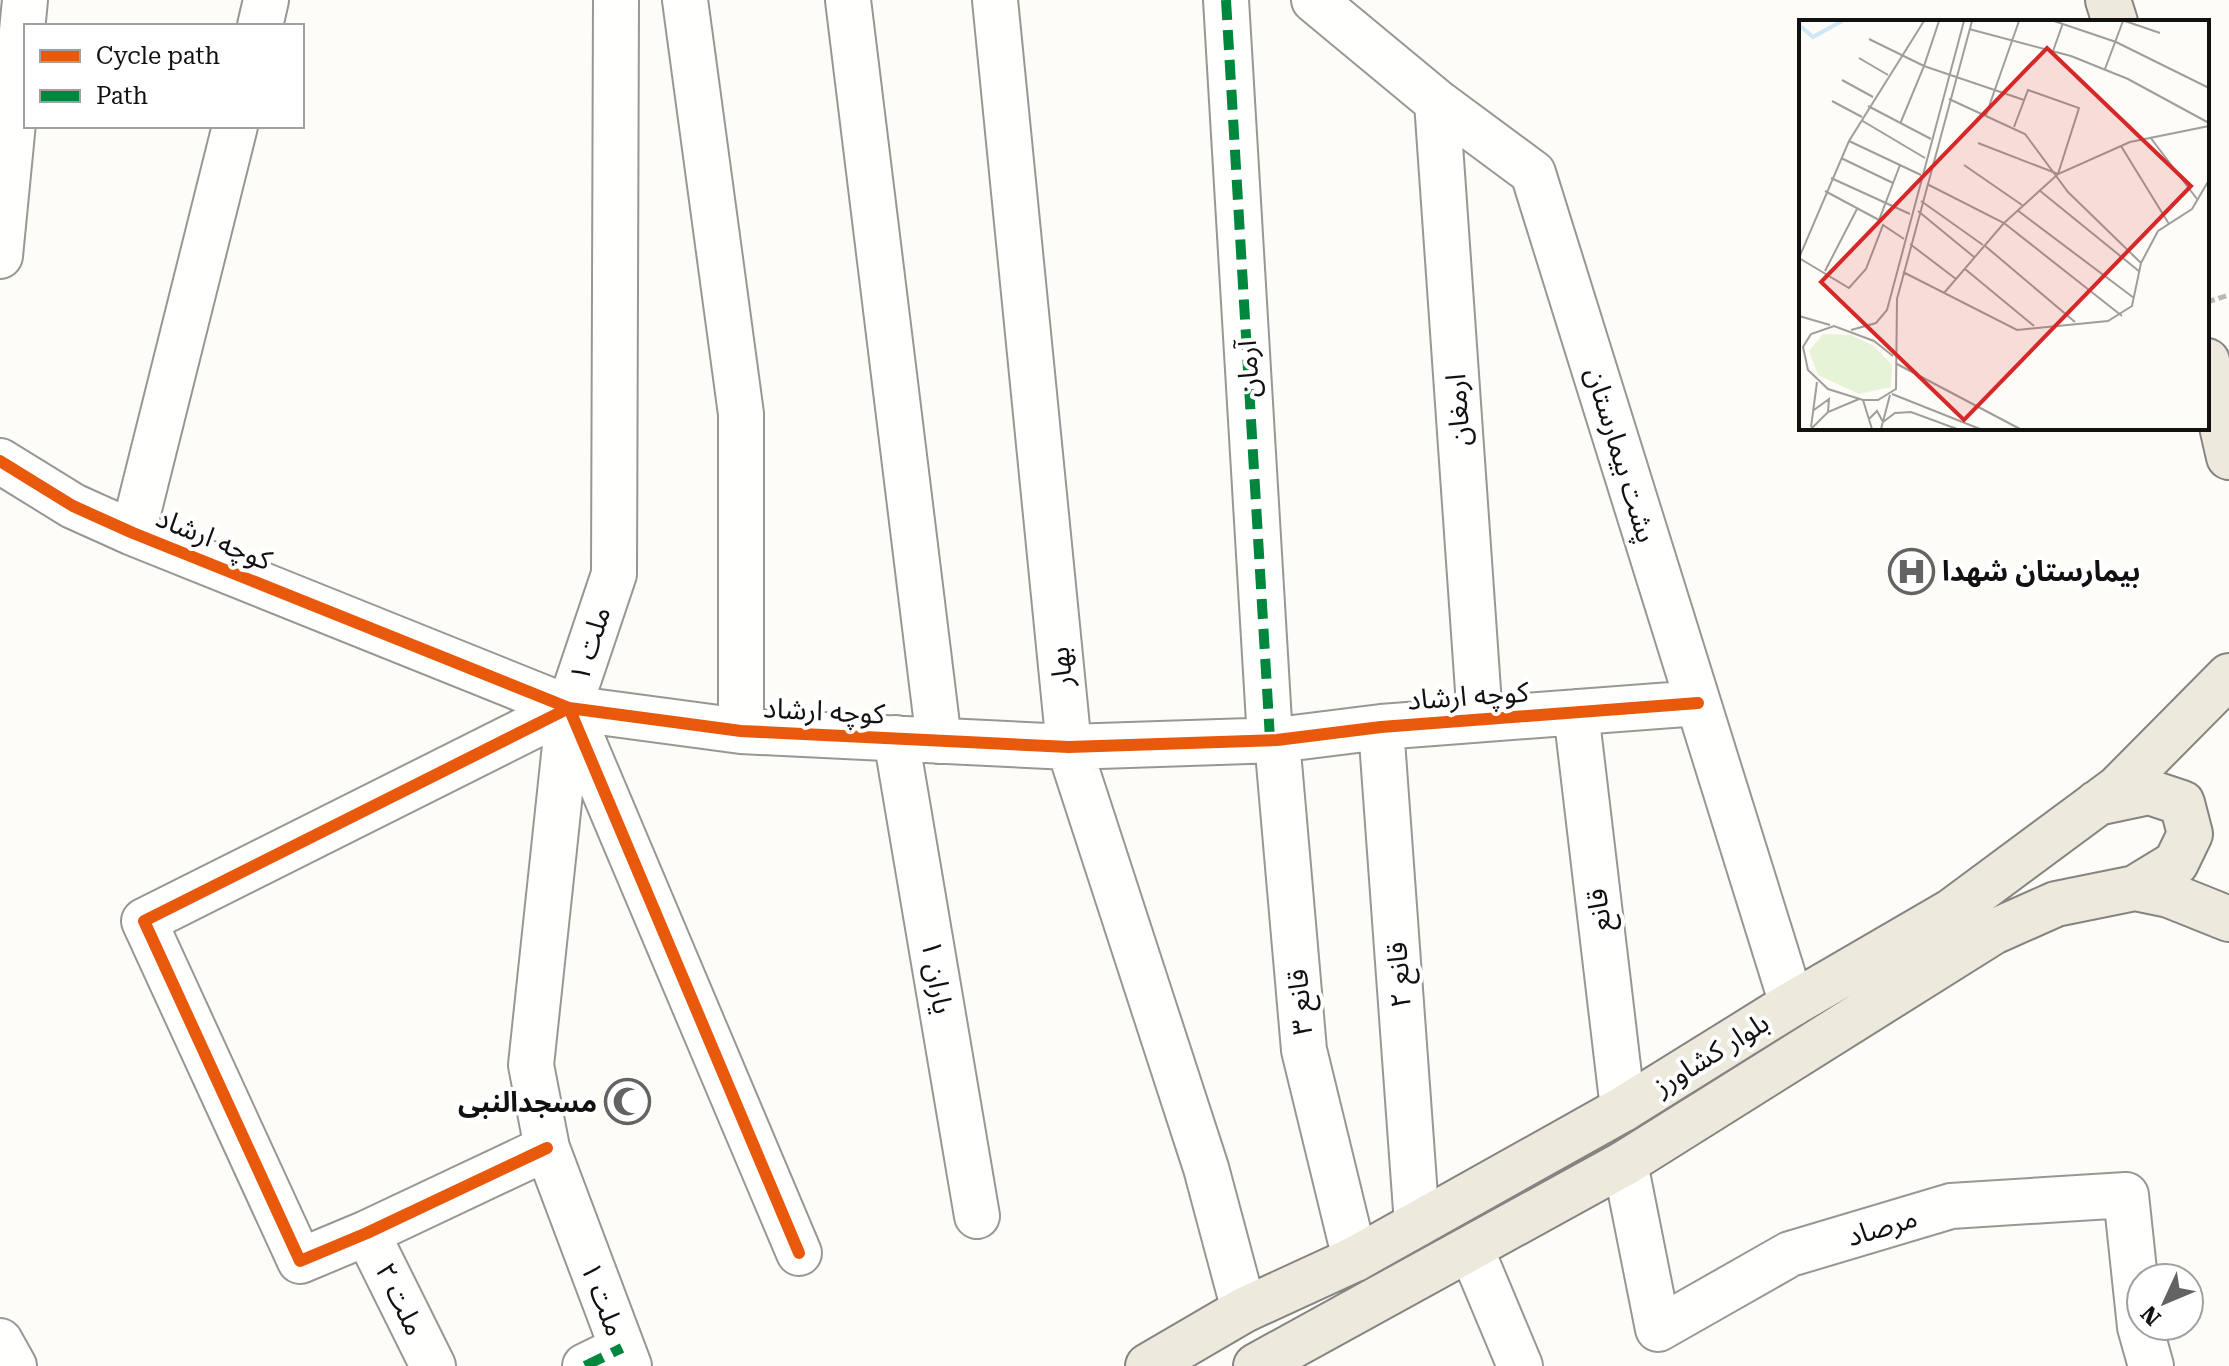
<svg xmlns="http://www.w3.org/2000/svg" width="2229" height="1366" viewBox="0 0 2229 1366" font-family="'Roboto Serif','Noto Sans Arabic',serif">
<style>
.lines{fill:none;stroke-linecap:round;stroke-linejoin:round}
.minor-casing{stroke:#979795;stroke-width:48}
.major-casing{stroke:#858482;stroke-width:48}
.path{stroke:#b9b9b8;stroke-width:5;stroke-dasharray:8 4;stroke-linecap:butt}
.minor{stroke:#fffffe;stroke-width:44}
.major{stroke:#ede9dc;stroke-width:44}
.quiet{stroke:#00873e;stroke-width:10;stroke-dasharray:20 10;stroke-linecap:butt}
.cycleway-casing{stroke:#fff;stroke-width:17}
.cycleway{stroke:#e8590c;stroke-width:12}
.labels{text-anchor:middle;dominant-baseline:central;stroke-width:8;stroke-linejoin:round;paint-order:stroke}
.street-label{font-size:28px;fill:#111;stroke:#fff}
.poi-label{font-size:28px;font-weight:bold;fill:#111;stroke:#fff;text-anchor:start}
.inset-river{fill:none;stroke:#cde8f7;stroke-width:4}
.inset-road{fill:none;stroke:#9f9e9b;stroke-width:2}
.view{fill:#d62828;fill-opacity:0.15;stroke:#d62828;stroke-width:4}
.inset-edge{fill:none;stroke:#111;stroke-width:4}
</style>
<rect width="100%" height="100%" fill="#fdfcf7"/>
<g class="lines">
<defs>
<path id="minor" d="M 616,0 L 614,574 L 569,708 L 531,1065 L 547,1148 L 629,1366
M 685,0 L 741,414 L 741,731
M 848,0 L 939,741
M 995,0 L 1069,747 L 1206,1168 L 1244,1310
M 1226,0 L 1270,739
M 1314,0 L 1437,102 L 1533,173 L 1792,1004
M 260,26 L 266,0
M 1437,102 L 1480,719
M 0,256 L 25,0
M 0,461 L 73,506 L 133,533 L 569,708 L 741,731 L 1069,747 L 1277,740 L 1381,727 L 1698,703
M 133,533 L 235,126
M 1576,712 L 1623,1109
M 1381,727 L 1417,1224
M 896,738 L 977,1216
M 1277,740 L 1304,1050 L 1355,1259
M 547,1148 L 367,1233 L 300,1261 L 144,921 L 569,708 L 799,1253
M 1625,1163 L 1658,1329 L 1790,1254 L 1951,1206 L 2126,1195 L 2140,1327 L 2151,1366
M 367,1233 L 433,1366
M 1471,1249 L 1520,1366
M 0,1341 L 14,1366
M 585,1366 L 622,1348"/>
<path id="major" d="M 2108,0 L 2115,22
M 2207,361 L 2229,457
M 2097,803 L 2149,792 L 2182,803 L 2190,834 L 2176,863 L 2135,888
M 1148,1366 L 1244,1310 L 1355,1259 L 1623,1109 L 1792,1004 L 1952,911 L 2118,788 L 2229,676
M 1256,1366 L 1625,1163 L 1993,932 L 2056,904 L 2135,888 L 2169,895 L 2229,919"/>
</defs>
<!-- minor casing -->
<use href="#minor" class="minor-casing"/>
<!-- major casing -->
<use href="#major" class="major-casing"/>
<!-- path -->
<path class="path" d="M 2207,302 L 2229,295"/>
<!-- minor -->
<use href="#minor" class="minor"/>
<!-- major -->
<use href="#major" class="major"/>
<!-- quiet -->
<path class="quiet" d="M 1226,0 L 1270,739
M 585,1366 L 622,1348"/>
<defs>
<path id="cycleway" d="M 0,461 L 73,506 L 133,533 L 569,708 L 741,731 L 1069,747 L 1277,740 L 1381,727 L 1698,703
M 547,1148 L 367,1233 L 300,1261 L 144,921 L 569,708 L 799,1253"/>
</defs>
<!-- cycleway casing -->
<use href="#cycleway" class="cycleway-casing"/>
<!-- cycleway -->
<use href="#cycleway" class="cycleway"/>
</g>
<!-- icons -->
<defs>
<symbol id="hospital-ring" viewBox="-11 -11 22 22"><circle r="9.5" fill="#fff" stroke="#646362" stroke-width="1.5"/><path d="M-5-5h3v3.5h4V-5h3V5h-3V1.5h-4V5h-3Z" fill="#646362"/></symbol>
<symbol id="mosque-ring" viewBox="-11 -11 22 22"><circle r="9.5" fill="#fff" stroke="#646362" stroke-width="1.5"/><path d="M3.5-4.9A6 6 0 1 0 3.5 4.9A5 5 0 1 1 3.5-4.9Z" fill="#646362"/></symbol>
</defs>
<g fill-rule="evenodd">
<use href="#hospital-ring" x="1886" y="546" width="51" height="51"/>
<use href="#mosque-ring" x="602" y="1076" width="51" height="51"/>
</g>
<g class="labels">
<!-- street labels -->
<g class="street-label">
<text transform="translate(1248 369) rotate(-93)">آرمان</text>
<text transform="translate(1458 410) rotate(-94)">ارمغان</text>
<text transform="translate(1621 455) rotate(73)">پشت بیمارستان</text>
<text transform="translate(214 539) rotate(22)">کوچه ارشاد</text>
<text transform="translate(590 644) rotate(-72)">ملت ۱</text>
<text transform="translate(1061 667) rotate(-96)">بهار</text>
<text transform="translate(1468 696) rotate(-4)">کوچه ارشاد</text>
<text transform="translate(824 711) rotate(3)">کوچه ارشاد</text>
<text transform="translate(1599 910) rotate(-97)">قانع</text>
<text transform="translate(1399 975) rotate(-94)">قانع ۲</text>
<text transform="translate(937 977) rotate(80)">یاران ۱</text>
<text transform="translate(1300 1002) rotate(-95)">قانع ۳</text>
<text transform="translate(1711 1054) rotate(-32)">بلوار کشاورز</text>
<text transform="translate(1882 1227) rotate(-17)">مرصاد</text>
<text transform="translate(400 1299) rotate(64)">ملت ۲</text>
<text transform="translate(603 1299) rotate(69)">ملت ۱</text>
</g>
<!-- poi labels -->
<g class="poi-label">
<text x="1942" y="571">بیمارستان شهدا</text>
<text x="597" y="1102" text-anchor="end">مسجدالنبی</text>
</g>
</g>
<!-- overview -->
<g transform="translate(1799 20)">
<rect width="410" height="410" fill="#fdfcf7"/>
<path d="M 24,314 L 52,315 L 75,326 L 93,345 L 92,367 L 60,374 L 19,355 L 10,331 Z" fill="#e7f3d7"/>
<path class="inset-river" d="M 0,5 L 14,17 L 43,1"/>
<path class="inset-road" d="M 255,1 L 317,22 L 410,68M 326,1 L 361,13M 170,9 L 272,36 L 329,59 L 410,103M 70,19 L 125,46 L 140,1M 254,31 L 264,3M 60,38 L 89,55M 306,49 L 324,1M 43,60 L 74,77M 150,79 L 226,114 L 269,172 L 342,243M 33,81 L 63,97M 69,86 L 132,119M 187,95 L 220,1M 62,100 L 126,138M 101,104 L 125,46 L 225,80M 351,117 L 398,179M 50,121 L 122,155M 179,123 L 259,154 L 280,88 L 229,70 L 215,107M 322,126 L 370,204M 42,138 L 94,163M 165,145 L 223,185M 32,158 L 111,194M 128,164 L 205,203 L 323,296M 240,170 L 341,252M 26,171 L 80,200 L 101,145M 122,181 L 184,225M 218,190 L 335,278M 119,191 L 175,237M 111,224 L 157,259M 185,225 L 276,302M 0,238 L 50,121 L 125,1M 0,238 L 50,268 L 67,249 L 84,205 L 105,219M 166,249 L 235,306M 26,251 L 58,189M 104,252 L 218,310 L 309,301 L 333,286 L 342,243 L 359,211 L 393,189 L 410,160M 145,273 L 205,203 L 259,154 L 331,122 L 410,106M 0,296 L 31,305M 52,310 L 77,303 L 88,290 L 165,1M 94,336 L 75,321 L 35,306 L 12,314 L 4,327 L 9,350 L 29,369 L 64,380 L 79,380 L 97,369 L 98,279 L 173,1M 98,344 L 221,409M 93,374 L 181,409M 64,380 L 73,409M 15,390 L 30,379 L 29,392M 70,399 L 78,391 L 84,402 L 96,393 L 112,392 L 158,409M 12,407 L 18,362M 12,409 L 29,392 L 60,379M 82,409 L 91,375"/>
<path class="view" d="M 248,28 L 392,166 L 165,400 L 22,262 Z"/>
<rect width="410" height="410" class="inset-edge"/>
</g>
<!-- legend -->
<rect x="24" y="24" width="280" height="104" fill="#ffffff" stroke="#a0a0a0" stroke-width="2"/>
<rect x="40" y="50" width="40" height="12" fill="#e8590c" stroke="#a0a0a0" stroke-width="2"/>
<text x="96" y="64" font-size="24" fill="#111111">Cycle path</text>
<rect x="40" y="90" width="40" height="12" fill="#00873e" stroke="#a0a0a0" stroke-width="2"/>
<text x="96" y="104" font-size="24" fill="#111111">Path</text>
<!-- north arrow -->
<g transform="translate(2165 1302) rotate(226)"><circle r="38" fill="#ffffff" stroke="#a0a0a0" stroke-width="2"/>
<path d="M0-6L14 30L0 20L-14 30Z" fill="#646362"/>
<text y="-12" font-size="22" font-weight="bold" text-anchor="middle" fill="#111111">N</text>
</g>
</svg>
